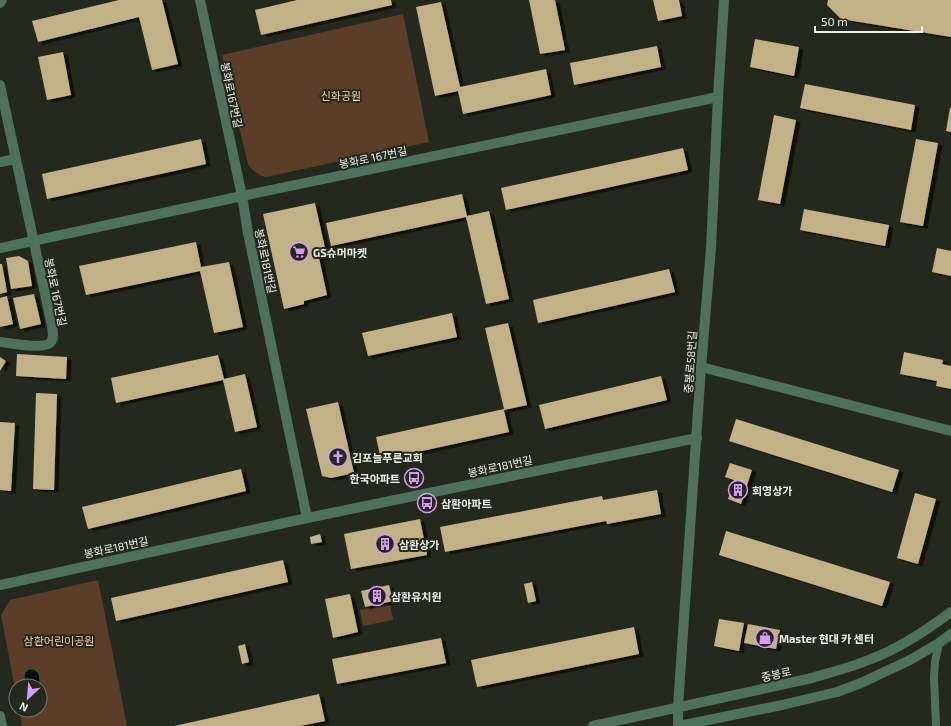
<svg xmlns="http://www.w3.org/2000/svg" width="951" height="726" viewBox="0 0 951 726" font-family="'Exo 2','Noto Sans KR',sans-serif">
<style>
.green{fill:#5b3d29}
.water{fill:#021110;stroke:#485451}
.building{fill:#c2b187;filter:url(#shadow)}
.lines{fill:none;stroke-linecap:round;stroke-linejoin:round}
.service{stroke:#4e715a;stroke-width:8}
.minor{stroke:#4e715a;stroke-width:10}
.tertiary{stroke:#4e715a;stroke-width:10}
.labels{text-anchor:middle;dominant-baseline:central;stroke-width:4;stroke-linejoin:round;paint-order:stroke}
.street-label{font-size:11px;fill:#edf0e8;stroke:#25291d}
.park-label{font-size:11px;fill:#fbc9a8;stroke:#25291d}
.poi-label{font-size:11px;font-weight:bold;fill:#edf0e8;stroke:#25291d;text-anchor:start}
</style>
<defs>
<filter id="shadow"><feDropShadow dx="4.5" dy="2.5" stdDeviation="0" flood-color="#0009"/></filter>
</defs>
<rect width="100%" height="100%" fill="#25291d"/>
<!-- green -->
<path class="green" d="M 403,14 L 429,142 L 266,177 C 257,175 253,171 248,164 L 222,55 Z
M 98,580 L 127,726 L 22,726 L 19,710 L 40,710 L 40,686 L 16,686 L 16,694 L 1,615 L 10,600 Z
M 390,604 L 393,620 L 363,626 L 360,610 Z"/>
<!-- water -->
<path class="water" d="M 29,669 C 41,669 40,677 40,686 L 26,686 C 24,679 22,673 29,669 Z"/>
<!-- building -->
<path class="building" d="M 119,0 L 162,0 L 178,64 L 152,70 L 139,17 L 38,42 L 32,21 Z
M 297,0 L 391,0 L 392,5 L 261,35 L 255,10 Z
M 529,0 L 555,0 L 565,50 L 540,54 Z
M 653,0 L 679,0 L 682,16 L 658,21 Z
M 828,0 L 951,0 L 951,37 L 841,19 L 827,5 Z
M 441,2 L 460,87 L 546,69 L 551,95 L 463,114 L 458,91 L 435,96 L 416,7 Z
M 755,39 L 799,47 L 794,76 L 750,67 Z
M 657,46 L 661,67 L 574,85 L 570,63 Z
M 63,52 L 71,95 L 47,100 L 38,57 Z
M 805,84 L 915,105 L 911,130 L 800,108 Z
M 950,108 L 951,108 L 951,132 L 946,131 Z
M 774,115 L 796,120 L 780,204 L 758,200 Z
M 201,139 L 206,164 L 47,199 L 42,174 Z
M 916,139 L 938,143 L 923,226 L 900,222 Z
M 683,148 L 688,170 L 506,210 L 501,188 Z
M 462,194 L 467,216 L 489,211 L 509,299 L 486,304 L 466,217 L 331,246 L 326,223 Z
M 315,203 L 327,257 L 319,258 L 327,295 L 304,301 L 304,304 L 284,309 L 263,214 Z
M 804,209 L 889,225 L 885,246 L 800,230 Z
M 196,242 L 201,267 L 229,262 L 243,327 L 214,333 L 200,271 L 86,295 L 79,266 Z
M 937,248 L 951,251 L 951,276 L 932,272 Z
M 19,256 L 28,261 L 32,286 L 11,289 L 6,258 Z
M 0,264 L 2,264 L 7,292 L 0,294 Z
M 669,269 L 675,292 L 538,323 L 533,300 Z
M 34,294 L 41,324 L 20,329 L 13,298 Z
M 7,296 L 13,324 L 0,327 L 0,298 Z
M 452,313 L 457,337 L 368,356 L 362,333 Z
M 508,323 L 527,405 L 504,410 L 509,432 L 381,460 L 376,437 L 504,409 L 485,328 Z
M 904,352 L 943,360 L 942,364 L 951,366 L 951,389 L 936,386 L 937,381 L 900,374 Z
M 17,354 L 67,357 L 66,379 L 16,376 Z
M 218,355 L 224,379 L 245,374 L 257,427 L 235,432 L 223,380 L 116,403 L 111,378 Z
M 0,357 L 6,361 L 0,371 Z
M 661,376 L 667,400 L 545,429 L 539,405 Z
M 36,393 L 57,394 L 54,490 L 33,489 Z
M 338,402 L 354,473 L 331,478 L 322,476 L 306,409 Z
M 736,419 L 899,470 L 892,492 L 729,441 Z
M 0,422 L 15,423 L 11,491 L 0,490 Z
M 730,463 L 752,470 L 741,504 L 728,499 L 734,480 L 725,477 Z
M 241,469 L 246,491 L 88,529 L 82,507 Z
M 657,490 L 661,514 L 607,524 L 606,521 L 445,552 L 440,527 L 602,496 L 603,500 Z
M 915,493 L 936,499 L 918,564 L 897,558 Z
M 420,519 L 427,555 L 351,569 L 344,534 Z
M 726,531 L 890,582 L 882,606 L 719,555 Z
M 320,534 L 322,542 L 311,544 L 310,537 Z
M 283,560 L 288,582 L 116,621 L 111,598 Z
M 532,582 L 536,601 L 528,603 L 524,584 Z
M 389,585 L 393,601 L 365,607 L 361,591 Z
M 350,594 L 358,632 L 333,638 L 325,599 Z
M 719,619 L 744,623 L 739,651 L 714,646 Z
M 748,624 L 780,630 L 776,649 L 744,643 Z
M 634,627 L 639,654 L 477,687 L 471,660 Z
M 441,638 L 446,663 L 337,684 L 332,659 Z
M 245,644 L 249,662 L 242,664 L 238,646 Z
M 319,694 L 325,721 L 300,726 L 174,726 Z"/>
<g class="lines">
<!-- service -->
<path class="service" d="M 936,726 L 934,677 L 935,662 L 939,643"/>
<!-- minor -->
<path class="minor" d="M 200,0 L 242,196 L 248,233 L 307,518
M 0,3 L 2,0
M 0,85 L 52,326 C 53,332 54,338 51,342 C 45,350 10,343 0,342
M 0,162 L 16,159
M 0,248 L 242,196 L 718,97
M 701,367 L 951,431
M 0,585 L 307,518 L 697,438"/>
<!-- tertiary -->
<path class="tertiary" d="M 0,716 L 2,726
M 593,726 L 812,678 C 832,672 852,667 871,659 C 900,648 927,630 951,612
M 678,726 L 678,708 L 680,677 L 701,367 L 711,248 L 718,97 L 724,0
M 679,726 L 782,705 L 837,692 L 861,683 L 910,660 L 939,643 L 951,634"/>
</g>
<!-- icons -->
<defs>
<symbol id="supermarket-ring" viewBox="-11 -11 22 22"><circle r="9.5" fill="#25291d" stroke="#da9af7" stroke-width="1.5"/><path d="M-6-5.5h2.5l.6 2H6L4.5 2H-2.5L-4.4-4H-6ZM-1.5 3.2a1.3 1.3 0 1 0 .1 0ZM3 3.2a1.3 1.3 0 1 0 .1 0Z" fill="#da9af7"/></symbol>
<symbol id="church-ring" viewBox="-11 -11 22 22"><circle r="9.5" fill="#25291d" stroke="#da9af7" stroke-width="1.5"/><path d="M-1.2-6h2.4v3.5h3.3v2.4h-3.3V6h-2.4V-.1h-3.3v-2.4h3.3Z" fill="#da9af7"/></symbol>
<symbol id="bus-ring" viewBox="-11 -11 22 22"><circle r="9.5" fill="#25291d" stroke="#da9af7" stroke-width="1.5"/><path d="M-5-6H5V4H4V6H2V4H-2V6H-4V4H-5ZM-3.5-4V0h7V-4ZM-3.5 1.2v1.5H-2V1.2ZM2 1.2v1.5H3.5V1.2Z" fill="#da9af7"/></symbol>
<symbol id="building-ring" viewBox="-11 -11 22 22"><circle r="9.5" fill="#25291d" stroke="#da9af7" stroke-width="1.5"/><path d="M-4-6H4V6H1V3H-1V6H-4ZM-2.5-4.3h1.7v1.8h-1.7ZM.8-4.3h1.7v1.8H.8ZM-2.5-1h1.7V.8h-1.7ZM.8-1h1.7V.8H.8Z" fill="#da9af7"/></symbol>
<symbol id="shop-ring" viewBox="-11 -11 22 22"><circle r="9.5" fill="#25291d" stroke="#da9af7" stroke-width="1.5"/><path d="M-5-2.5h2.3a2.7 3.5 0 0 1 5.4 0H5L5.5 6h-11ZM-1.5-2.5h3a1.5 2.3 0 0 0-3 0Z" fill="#da9af7"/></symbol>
</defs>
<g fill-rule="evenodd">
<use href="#supermarket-ring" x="288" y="241" width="22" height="22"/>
<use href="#church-ring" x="327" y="446" width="22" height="22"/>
<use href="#bus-ring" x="403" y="467" width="22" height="22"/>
<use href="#building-ring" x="727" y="479" width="22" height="22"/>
<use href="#bus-ring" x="416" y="492" width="22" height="22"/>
<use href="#building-ring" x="374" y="533" width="22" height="22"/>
<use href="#building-ring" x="366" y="585" width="22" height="22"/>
<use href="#shop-ring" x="754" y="627" width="22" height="22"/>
</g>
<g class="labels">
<!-- street labels -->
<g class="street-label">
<text transform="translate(232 95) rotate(78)">봉화로167번길</text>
<text transform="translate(373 157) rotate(-12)">봉화로 167번길</text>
<text transform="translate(266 261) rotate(78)">봉화로181번길</text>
<text transform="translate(56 292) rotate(78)">봉화로 167번길</text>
<text transform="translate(690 362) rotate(-86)">중봉로58번길</text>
<text transform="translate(500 466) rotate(-12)">봉화로181번길</text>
<text transform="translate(116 547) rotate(-12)">봉화로181번길</text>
<text transform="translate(776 674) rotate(-13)">중봉로</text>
</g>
<!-- park labels -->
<g class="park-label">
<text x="341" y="95">신화공원</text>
<text x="59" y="640">삼환어린이공원</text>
</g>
<!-- poi labels -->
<g class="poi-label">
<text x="313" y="252">GS슈머마켓</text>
<text x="352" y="457">김포늘푸른교회</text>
<text x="400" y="478" text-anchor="end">한국아파트</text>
<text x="752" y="490">희영상가</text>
<text x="441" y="503">삼환아파트</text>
<text x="399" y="544">삼환상가</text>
<text x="391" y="596">삼환유치원</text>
<text x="779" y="638">Master 현대 카 센터</text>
</g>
</g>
<!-- north arrow -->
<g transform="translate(28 698) rotate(206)"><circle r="19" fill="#25291d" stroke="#75796e"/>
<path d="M0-3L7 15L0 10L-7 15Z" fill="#da9af7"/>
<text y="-6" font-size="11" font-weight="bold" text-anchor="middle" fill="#edf0e8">N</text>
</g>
<!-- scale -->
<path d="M815 26v6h107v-6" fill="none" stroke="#edf0e8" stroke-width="2"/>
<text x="821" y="26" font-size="12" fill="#edf0e8" stroke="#25291d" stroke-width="3" paint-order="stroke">50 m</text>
</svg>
